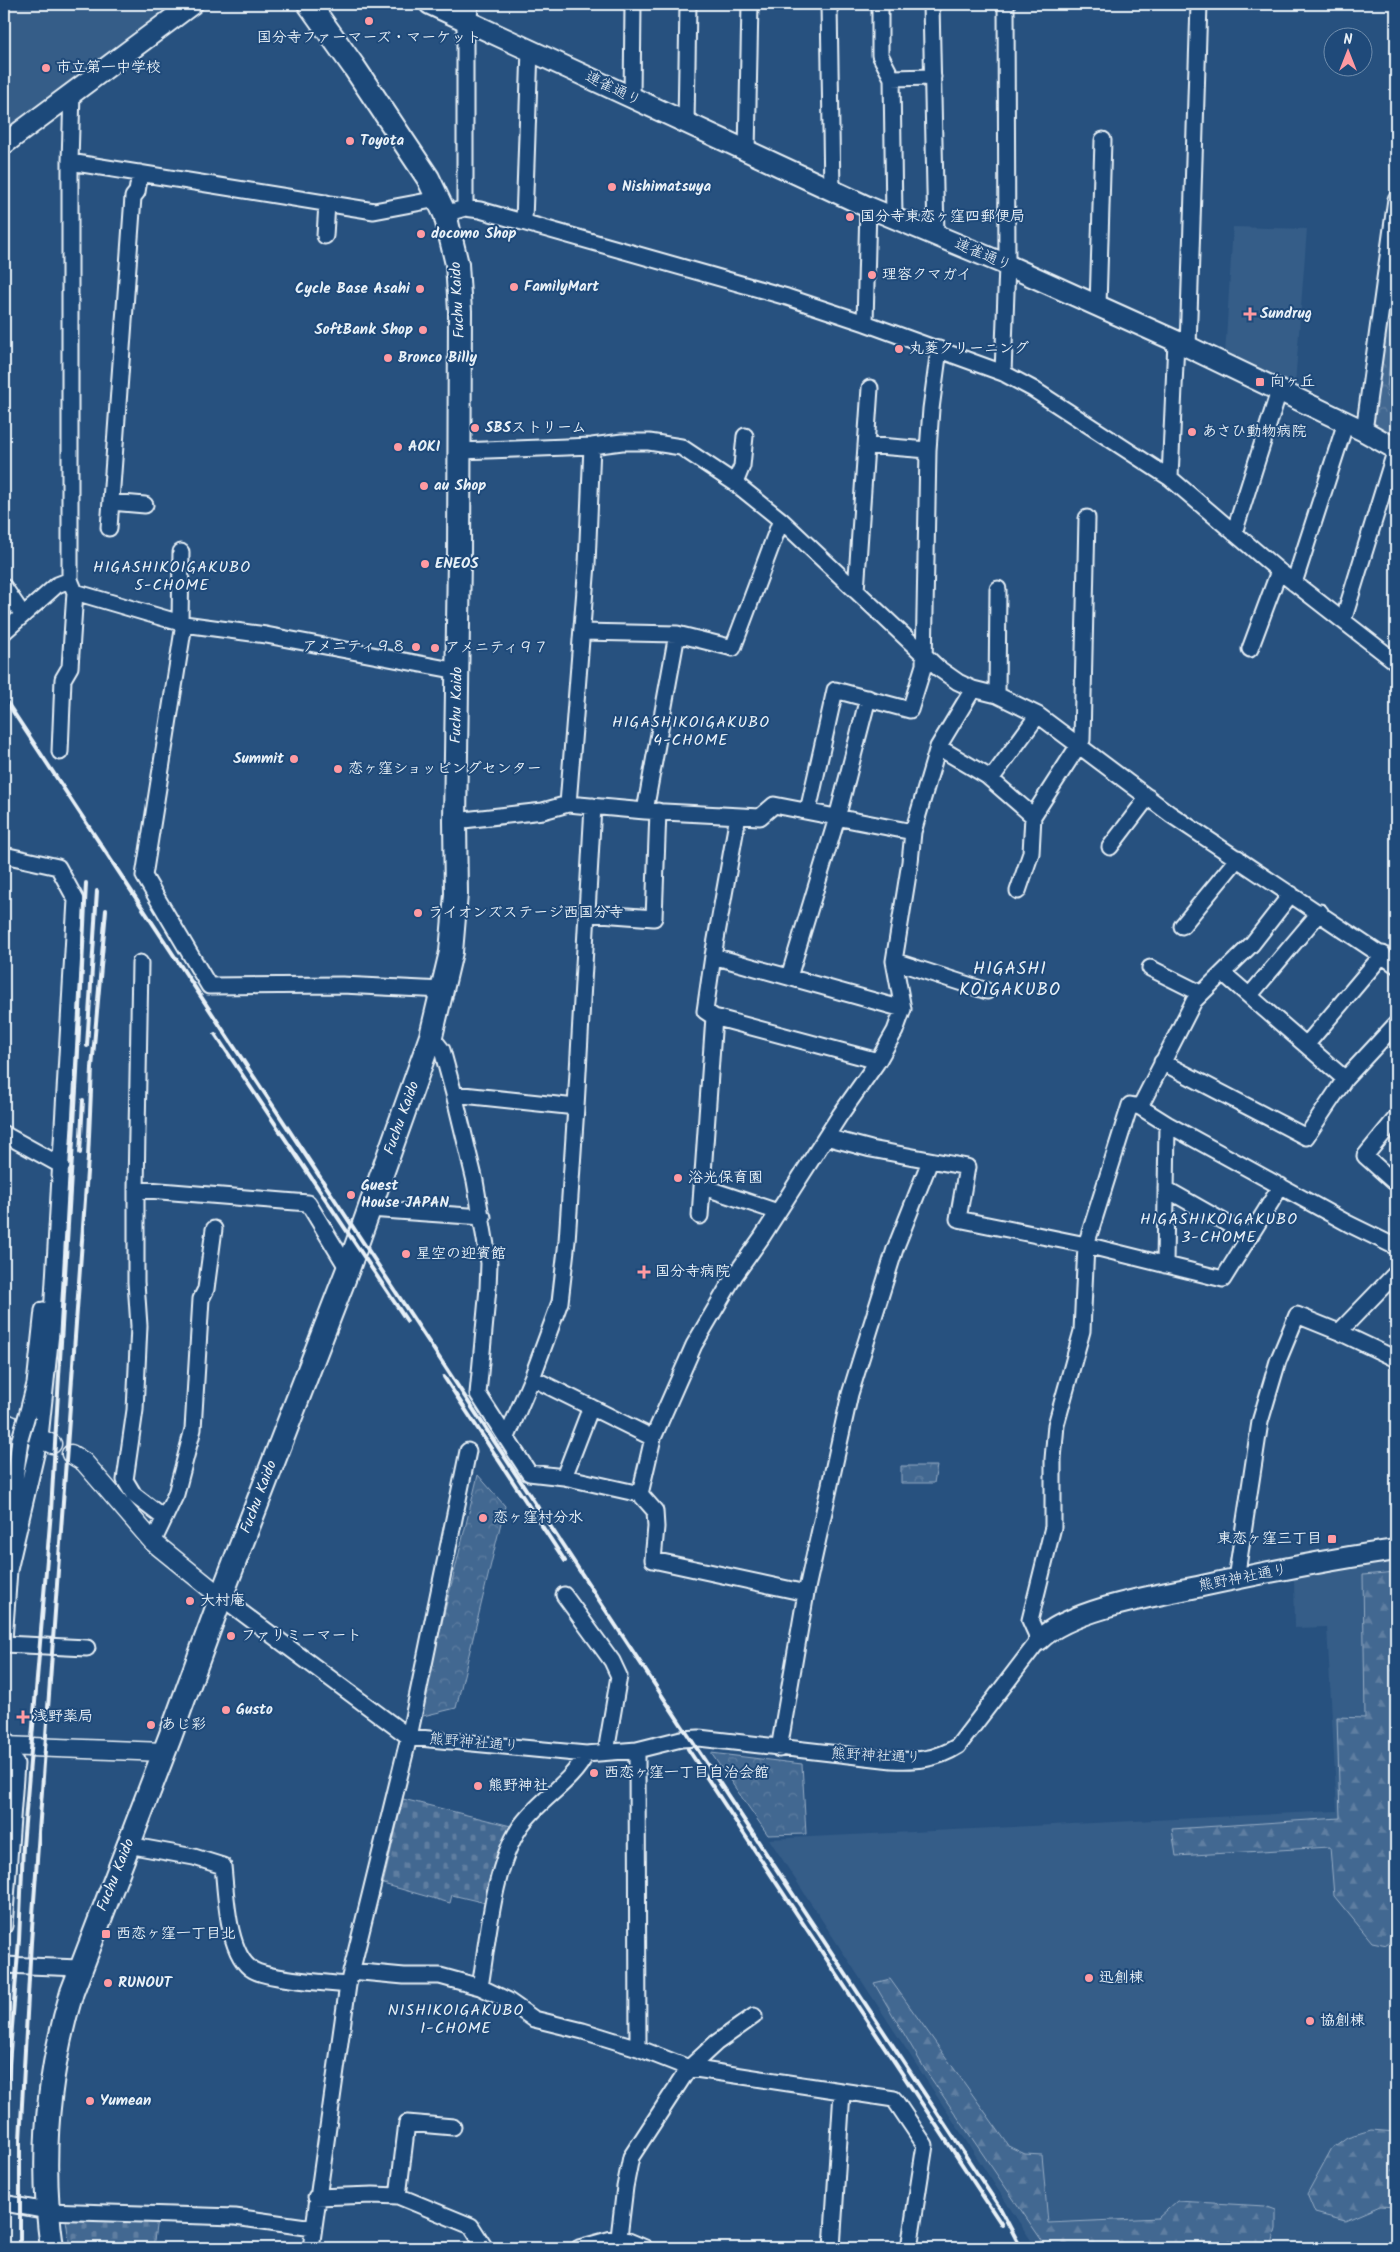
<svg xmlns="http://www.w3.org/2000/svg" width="1400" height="2252" viewBox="0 0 1400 2252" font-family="Kalam,'Klee One',sans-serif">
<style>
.built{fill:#355d88}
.forest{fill:url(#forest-firs);stroke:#96acc4}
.cemetery{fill:url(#cemetery-stones);stroke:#96acc4}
.park{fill:url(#park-crowns);stroke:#96acc4}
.pitch{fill:#436891;stroke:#96acc4}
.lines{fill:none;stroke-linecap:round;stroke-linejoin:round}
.minor-casing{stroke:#e8f1f8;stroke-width:19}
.tertiary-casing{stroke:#e8f1f8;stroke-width:21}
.secondary-casing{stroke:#e8f1f8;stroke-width:24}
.primary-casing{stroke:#e8f1f8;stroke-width:26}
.minor{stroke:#1f4a7a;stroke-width:15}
.tertiary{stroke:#1f4a7a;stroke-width:18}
.secondary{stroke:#1f4a7a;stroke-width:20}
.primary{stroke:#1f4a7a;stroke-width:22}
.rail{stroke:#e8f1f8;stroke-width:4}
.minor-bridge-casing{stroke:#e8f1f8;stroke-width:19;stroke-linecap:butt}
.minor-bridge{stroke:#1f4a7a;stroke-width:15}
.poi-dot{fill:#ff9aa2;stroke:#1f4a7a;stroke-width:2}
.labels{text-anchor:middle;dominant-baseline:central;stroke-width:4;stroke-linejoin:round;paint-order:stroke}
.poi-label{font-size:15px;font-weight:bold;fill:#e8f1f8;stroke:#1f4a7a;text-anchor:start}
.street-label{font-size:15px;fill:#e8f1f8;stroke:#1f4a7a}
.neighbourhood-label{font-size:16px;letter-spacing:1px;fill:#e8f1f8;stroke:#1f4a7a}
.quarter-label{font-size:18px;letter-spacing:1px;fill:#e8f1f8;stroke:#1f4a7a}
</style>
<defs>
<pattern id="forest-firs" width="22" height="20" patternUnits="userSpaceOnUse" patternTransform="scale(1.25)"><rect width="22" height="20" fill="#436891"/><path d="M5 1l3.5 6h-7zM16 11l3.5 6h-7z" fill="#5e7ea1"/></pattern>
<pattern id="cemetery-stones" width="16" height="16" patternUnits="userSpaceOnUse" patternTransform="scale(1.25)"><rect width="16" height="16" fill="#436891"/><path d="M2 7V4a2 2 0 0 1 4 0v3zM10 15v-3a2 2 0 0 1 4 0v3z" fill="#5e7ea1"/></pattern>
<pattern id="park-crowns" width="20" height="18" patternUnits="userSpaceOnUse" patternTransform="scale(1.25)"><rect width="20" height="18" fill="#436891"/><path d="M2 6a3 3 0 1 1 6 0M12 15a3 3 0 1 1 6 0" fill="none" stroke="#5e7ea1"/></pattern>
</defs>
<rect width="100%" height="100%" fill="#27517f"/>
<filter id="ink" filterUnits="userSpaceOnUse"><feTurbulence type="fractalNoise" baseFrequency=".02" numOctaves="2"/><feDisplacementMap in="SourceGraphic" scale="10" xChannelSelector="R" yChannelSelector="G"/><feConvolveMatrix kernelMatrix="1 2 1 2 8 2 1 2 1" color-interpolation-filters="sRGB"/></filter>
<g filter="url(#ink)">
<!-- built -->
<path class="built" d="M 4,4 L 171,4 L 4,131 Z
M 1233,227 L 1307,229 L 1295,385 L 1225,355 Z
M 1396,1560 L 1396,2248 L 1036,2248 L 769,1839 L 1337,1811 L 1327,1627 L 1295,1628 L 1294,1577 Z"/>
<!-- forest -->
<path class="forest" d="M 1396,1572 L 1396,1591 L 1391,1592 L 1396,1716 L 1396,1932 L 1387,1945 L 1372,1942 L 1334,1896 L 1330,1847 L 1176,1856 L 1172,1829 L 1340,1818 L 1337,1717 L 1365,1718 L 1363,1575 Z
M 890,1979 L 1010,2147 L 1025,2154 L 1042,2155 L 1048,2223 L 1158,2218 L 1177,2201 L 1265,2206 L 1276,2210 L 1276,2229 L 1271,2248 L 1047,2248 L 926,2071 L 874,1983 Z
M 1371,2130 L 1396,2132 L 1396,2207 L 1380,2206 L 1345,2221 L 1315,2213 L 1307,2194 L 1332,2148 L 1347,2137 Z"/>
<!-- cemetery -->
<path class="cemetery" d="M 403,1799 L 511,1826 L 510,1836 L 490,1904 L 452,1895 L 450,1903 L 383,1884 Z
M 157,2219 L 153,2248 L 70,2248 L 66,2220 Z"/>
<!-- park -->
<path class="park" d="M 1396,254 L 1396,441 L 1371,425 Z
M 901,1466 L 937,1466 L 934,1483 L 901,1483 Z
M 478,1475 L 505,1506 L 456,1708 L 419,1717 Z
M 711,1753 L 802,1764 L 806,1834 L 768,1835 Z"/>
<!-- pitch -->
<path class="pitch" d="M 1396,309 L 1396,401 L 1386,396 Z"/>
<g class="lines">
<defs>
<path id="minor" d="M 829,4 L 832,191
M 880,4 L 880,55 L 892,78 L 894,217
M 931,4 L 936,235
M 465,18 L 465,208
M 469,20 L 470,4
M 892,78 L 933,77
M 632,99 L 633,4
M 686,124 L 688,4
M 747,152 L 750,4
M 70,162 L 374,211 L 438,199
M 445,214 L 465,208 L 480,210 L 787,297 L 865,323 L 1003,373 L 1033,389 L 1170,478 L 1279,571 L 1396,662
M 524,221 L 530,49
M 325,236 L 327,203
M 1098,306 L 1103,140
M 865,323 L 868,207
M 1188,347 L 1199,4
M 1003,373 L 1007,265 L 1006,4
M 1364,431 L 1396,199
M 866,445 L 928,450
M 460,451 L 592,446 L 622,442 L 649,442 L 681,447 L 735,483 L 781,520 L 938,668 L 958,682 L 973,689 L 997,695 L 1038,715 L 1170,814 L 1396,965
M 1170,478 L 1176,341
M 735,483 L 742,466 L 745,436
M 111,502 L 145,505
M 109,528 L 133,197 L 137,192 L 140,173
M 1234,533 L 1279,391
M 1294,583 L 1346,422
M 4,587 L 23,615
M 856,591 L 870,388
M 75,592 L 184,624 L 266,635 L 458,671
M 1343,621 L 1396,449
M 180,623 L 181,552
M 184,624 L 144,876 L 209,986 L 342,985 L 443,990
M 4,632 L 57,585 L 70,580
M 582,632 L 677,634 L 733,648 L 781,520
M 1250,649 L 1279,571
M 997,695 L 998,589
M 938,747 L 987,776 L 1033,816 L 1031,853 L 1018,891
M 60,752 L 63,679 L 70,667 L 75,592 L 70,580 L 70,162 L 72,92
M 991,779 L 1038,715
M 568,804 L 587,564 L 592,446
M 645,811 L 677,634
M 808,811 L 835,690 L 910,710 L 924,665 L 928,450 L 931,409 L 939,349
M 738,816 L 713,956 L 705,1011 L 714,1017 L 878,1061
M 1033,816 L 1082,740 L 1087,518
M 455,821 L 543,811 L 568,804 L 645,811 L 760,817 L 774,805 L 913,832
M 1110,847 L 1148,797
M 4,855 L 58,867 L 76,900 L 51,1333 L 40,1437 L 9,1570 L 4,1640
M 587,913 L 654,918 L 658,811
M 1182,926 L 1238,858
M 713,956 L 903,1009
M 894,961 L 987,991
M 140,963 L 136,1189 L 136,1282 L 139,1326 L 135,1410 L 125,1480 L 134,1495 L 164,1518
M 1150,968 L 1200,993
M 1223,973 L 1345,1079
M 789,977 L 837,818 L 868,698
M 1250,995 L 1320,912
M 431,1036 L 442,1050 L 454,1094 L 475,1181 L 489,1263 L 488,1288 L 478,1394 L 529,1473 L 564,1477 L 640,1494 L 655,1511 L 656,1527 L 653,1560 L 806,1593
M 1307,1044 L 1383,954
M 1162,1062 L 1306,1137 L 1345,1079 L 1396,1024
M 454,1094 L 576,1107 L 567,1241 L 560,1302 L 532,1378 L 653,1438
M 576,1107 L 593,806
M 1140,1107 L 1194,1001 L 1252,944 L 1291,894
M 1396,1118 L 1365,1156 L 1394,1182 L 1396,1179
M 4,1134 L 62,1166
M 826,1137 L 871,1149 L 967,1167 L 958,1219 L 1086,1245 L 1223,1279 L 1281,1186
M 703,1187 L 778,1212
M 136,1189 L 308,1203 L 348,1269
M 1166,1189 L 1249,1236
M 369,1209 L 483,1217
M 700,1216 L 714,1017
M 1165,1265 L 1167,1124
M 1339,1332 L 1396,1273
M 27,1415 L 35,1384 L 43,1310
M 507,1437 L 532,1378
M 564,1477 L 591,1407
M 640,1494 L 653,1438 L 694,1345 L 735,1275 L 762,1237 L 840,1115 L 878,1061 L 895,1031 L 903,1009 L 894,961 L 910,862 L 913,832 L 938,747 L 973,689
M 11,1538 L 11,1512 L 20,1439
M 153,1542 L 176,1494 L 193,1429 L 201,1299 L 206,1289 L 214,1229
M 1236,1579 L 1260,1422 L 1278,1361 L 1297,1315 L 1339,1332 L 1396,1359
M 564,1595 L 612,1661 L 619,1676 L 606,1752
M 221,1597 L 409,1737
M 4,1644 L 87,1648
M 4,1736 L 16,1764 L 4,1926
M 409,1737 L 586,1754 L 637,1750 L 681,1739 L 699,1738 L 892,1760 C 916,1761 936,1760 958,1746 L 1039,1640 L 1030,1620 L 1053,1527 L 1053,1459 L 1056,1425 L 1082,1331 L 1086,1245 L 1130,1105 L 1140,1107 L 1167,1124 L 1349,1224 L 1396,1247
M 779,1749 L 806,1593 L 850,1394 L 895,1249 L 930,1161
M 637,1750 L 638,2048
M 128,1845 L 194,1857 L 223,1866 C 226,1893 227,1955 253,1970 C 268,1979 327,1983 348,1985
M 4,1965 L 79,1968
M 351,1971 L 404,1976 L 440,1976 L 480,1987 L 507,2000 L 534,2019 L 583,2031 L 638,2048 L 689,2068 L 894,2099 L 925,2145 L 909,2248
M 480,1987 C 488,1939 493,1867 520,1827 C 538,1800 572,1783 586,1754
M 398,2196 L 407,2123 L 453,2127
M 316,2197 L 373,2195 L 398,2196 L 471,2226 L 485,2248
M 4,2203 L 47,2211 L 235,2217 L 313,2228
M 619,2237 L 625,2187 L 631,2157 L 689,2068 L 716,2043 L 754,2016
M 311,2248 L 348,1985 L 409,1737 L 468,1451
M 579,2248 L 619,2237 L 645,2248
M 832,2248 L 842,2092"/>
<path id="tertiary" d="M 4,1422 L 52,1444
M 71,1454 L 84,1462 L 153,1542 L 221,1597
M 4,1746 L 164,1752"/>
<path id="secondary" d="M 430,4 L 868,207 L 1007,265 L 1176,341 L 1364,431 L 1396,449
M 4,144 L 192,4
M 1039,1640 C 1070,1609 1159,1595 1202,1586 C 1267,1572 1331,1559 1396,1550"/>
<path id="primary" d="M 52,2248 C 40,2162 47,2075 72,1992 L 170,1737 L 221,1597 L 348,1269 L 431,1036 L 451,952 L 456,894 L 455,821 L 459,558 L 460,311 L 457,264 L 445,214 L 428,178 L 354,67 L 309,4"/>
</defs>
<!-- minor casing -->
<use href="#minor" class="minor-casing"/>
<!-- tertiary casing -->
<use href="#tertiary" class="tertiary-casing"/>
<!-- secondary casing -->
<use href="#secondary" class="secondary-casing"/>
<!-- primary casing -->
<use href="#primary" class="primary-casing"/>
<!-- minor -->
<use href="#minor" class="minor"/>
<!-- tertiary -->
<use href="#tertiary" class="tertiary"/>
<!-- secondary -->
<use href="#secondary" class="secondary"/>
<!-- primary -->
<use href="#primary" class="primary"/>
<!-- rail -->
<path class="rail" d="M 4,698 C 334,1203 671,1703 1000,2208 L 1021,2248
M 215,1034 L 407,1321
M 87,1046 L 97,891
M 80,1153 L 83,1100
M 444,1377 L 565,1561
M 688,1749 L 1002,2225
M 4,2126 L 19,1940 L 23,1846 L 51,1511 L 77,1073 L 86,883
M 20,2248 L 20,2140 L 31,1942 L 88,1158 L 92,1068 L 106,910"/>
<defs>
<path id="minor-bridge" d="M 20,1439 L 27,1415"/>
</defs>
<!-- minor-bridge casing -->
<use href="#minor-bridge" class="minor-bridge-casing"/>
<!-- minor-bridge -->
<use href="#minor-bridge" class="minor-bridge"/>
</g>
</g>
<!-- markers -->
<g class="poi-dot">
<circle cx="369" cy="21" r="5"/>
<circle cx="46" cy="68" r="5"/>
<circle cx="350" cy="141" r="5"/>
<circle cx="612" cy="187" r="5"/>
<circle cx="850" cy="217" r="5"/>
<circle cx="421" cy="234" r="5"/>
<circle cx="872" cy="275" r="5"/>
<circle cx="514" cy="287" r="5"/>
<circle cx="420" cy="289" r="5"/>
<path d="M1247.5 306.5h5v5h5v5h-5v5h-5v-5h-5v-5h5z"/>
<circle cx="423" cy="330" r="5"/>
<circle cx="899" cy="349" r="5"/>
<circle cx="388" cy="358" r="5"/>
<rect x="1255" y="377" width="10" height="10" rx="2.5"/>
<circle cx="475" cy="428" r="5"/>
<circle cx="1192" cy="432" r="5"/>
<circle cx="398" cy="447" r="5"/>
<circle cx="424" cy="486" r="5"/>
<circle cx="425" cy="564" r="5"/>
<circle cx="416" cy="647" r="5"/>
<circle cx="435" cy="648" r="5"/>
<circle cx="294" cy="759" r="5"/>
<circle cx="338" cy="769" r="5"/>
<circle cx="418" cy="913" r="5"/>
<circle cx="678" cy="1178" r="5"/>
<circle cx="351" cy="1195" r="5"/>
<circle cx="406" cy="1254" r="5"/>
<path d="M641.5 1264.5h5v5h5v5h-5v5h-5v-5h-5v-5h5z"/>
<circle cx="483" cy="1518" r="5"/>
<rect x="1327" y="1534" width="10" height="10" rx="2.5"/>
<circle cx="190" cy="1601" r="5"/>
<circle cx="231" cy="1636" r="5"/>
<circle cx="226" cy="1710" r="5"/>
<path d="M20.5 1709.5h5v5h5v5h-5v5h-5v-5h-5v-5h5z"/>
<circle cx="151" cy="1725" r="5"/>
<circle cx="594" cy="1773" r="5"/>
<circle cx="478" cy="1786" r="5"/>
<rect x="101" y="1929" width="10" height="10" rx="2.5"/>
<circle cx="1089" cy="1978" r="5"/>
<circle cx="108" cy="1983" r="5"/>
<circle cx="1310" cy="2021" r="5"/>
<circle cx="90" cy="2101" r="5"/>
</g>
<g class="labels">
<!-- poi labels -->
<g class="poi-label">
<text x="369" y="38" text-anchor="middle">国分寺ファーマーズ・マーケット</text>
<text x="56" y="68">市立第一中学校</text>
<text x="360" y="141">Toyota</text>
<text x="622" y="187">Nishimatsuya</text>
<text x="860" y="217">国分寺東恋ヶ窪四郵便局</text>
<text x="431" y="234">docomo Shop</text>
<text x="882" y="275">理容クマガイ</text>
<text x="524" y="287">FamilyMart</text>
<text x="410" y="289" text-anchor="end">Cycle Base Asahi</text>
<text x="1260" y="314">Sundrug</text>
<text x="413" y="330" text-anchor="end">SoftBank Shop</text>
<text x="909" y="349">丸菱クリーニング</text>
<text x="398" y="358">Bronco Billy</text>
<text x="1270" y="382">向ヶ丘</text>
<text x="485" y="428">SBSストリーム</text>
<text x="1202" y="432">あさひ動物病院</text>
<text x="408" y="447">AOKI</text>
<text x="434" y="486">au Shop</text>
<text x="435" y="564">ENEOS</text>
<text x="406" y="647" text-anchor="end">アメニティ９８</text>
<text x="445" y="648">アメニティ９７</text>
<text x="284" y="759" text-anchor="end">Summit</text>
<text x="348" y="769">恋ヶ窪ショッピングセンター</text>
<text x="428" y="913">ライオンズステージ西国分寺</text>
<text x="688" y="1178">浴光保育園</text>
<text x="361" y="1186">Guest<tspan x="361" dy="17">House JAPAN</tspan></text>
<text x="416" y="1254">星空の迎賓館</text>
<text x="655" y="1272">国分寺病院</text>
<text x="493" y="1518">恋ヶ窪村分水</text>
<text x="1322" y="1539" text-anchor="end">東恋ヶ窪三丁目</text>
<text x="200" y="1601">大村庵</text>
<text x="241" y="1636">ファリミーマート</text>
<text x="236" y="1710">Gusto</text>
<text x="33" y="1717">浅野薬局</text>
<text x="161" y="1725">あじ彩</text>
<text x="604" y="1773">西恋ヶ窪一丁目自治会館</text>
<text x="488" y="1786">熊野神社</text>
<text x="116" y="1934">西恋ヶ窪一丁目北</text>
<text x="1099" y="1978">迅創棟</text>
<text x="118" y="1983">RUNOUT</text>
<text x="1320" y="2021">協創棟</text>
<text x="100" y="2101">Yumean</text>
</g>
<!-- street labels -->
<g class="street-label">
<text transform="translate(613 89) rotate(26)">連雀通り</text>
<text transform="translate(983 255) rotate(23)">連雀通り</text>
<text transform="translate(458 300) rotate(-93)">Fuchu Kaido</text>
<text transform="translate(457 705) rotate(-89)">Fuchu Kaido</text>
<text transform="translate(402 1118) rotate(-70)">Fuchu Kaido</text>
<text transform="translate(259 1497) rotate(-69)">Fuchu Kaido</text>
<text transform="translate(1243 1578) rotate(-11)">熊野神社通り</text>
<text transform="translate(474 1743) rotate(5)">熊野神社通り</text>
<text transform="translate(876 1756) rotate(3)">熊野神社通り</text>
<text transform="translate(116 1875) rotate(-68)">Fuchu Kaido</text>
</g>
<!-- neighbourhood labels -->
<g class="neighbourhood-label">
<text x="172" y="567">HIGASHIKOIGAKUBO<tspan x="172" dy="18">5-CHOME</tspan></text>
<text x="691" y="722">HIGASHIKOIGAKUBO<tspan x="691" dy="18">4-CHOME</tspan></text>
<text x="1219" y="1219">HIGASHIKOIGAKUBO<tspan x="1219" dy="18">3-CHOME</tspan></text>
<text x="456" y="2010">NISHIKOIGAKUBO<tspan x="456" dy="18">1-CHOME</tspan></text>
</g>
<!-- quarter labels -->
<g class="quarter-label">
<text x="1010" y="969">HIGASHI<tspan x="1010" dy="21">KOIGAKUBO</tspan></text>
</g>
</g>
<!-- margin -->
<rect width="1400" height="2252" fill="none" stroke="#1f4a7a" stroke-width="20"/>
<rect x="10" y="10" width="1380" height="2232" fill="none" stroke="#e8f1f8" stroke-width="2" filter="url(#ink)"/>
<!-- north arrow -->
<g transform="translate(1348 52)"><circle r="24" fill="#1f4a7a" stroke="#6f8dac"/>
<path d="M0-4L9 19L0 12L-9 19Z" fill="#ff9aa2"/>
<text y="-8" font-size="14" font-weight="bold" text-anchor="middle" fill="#e8f1f8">N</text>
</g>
</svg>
